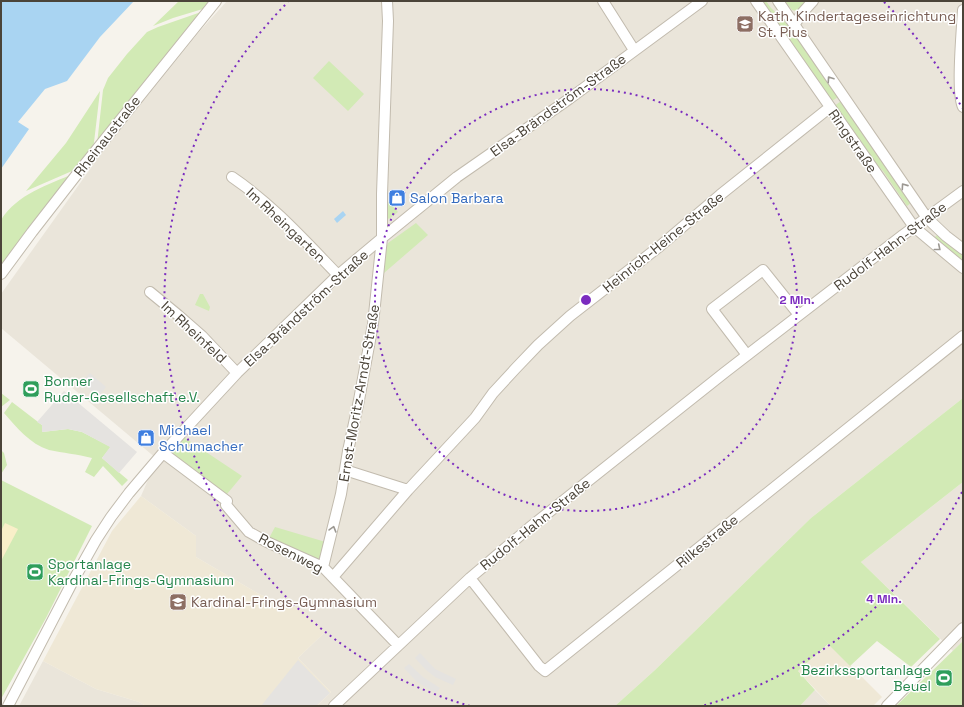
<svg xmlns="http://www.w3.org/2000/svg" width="964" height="707" viewBox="0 0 964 707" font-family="'Space Grotesk',sans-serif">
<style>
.residential{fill:#eae5da}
.education{fill:#efe8d6}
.green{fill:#d2eab5}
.sand{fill:#f9efc9}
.parking{fill:#e5e3e0}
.water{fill:#a9d4f2}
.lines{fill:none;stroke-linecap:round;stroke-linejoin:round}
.minor-casing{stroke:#c2bbae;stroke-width:12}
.minor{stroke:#fff;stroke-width:10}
.oneway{stroke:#9c9892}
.ring{fill:none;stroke:#7b2cbf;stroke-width:2;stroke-dasharray:2 4}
.labels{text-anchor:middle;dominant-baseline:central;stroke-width:3;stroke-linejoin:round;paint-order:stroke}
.education-label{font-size:14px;fill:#785e54;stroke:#fff;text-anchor:start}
.street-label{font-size:14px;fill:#4b4439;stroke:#fff}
.shop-label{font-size:14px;fill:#366cbe;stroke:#fff;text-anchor:start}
.leisure-label{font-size:14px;fill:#27864d;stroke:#fff;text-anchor:start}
.centre{fill:#7b2cbf;stroke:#fff;stroke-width:2}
.ring-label{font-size:12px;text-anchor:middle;font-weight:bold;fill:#7b2cbf;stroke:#fff;stroke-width:3;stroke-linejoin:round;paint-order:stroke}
</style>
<rect width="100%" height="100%" fill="#f6f3ec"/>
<!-- residential -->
<path class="residential" d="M 227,1 L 963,1 L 963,398 L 811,518 L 655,670 L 615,706 L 317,706 L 331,692 L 298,658 L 324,633 L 304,611 L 259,594 L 196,557 L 196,536 L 141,496 L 157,459 L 1,328 L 1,294 L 103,151 L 199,32 Z
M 963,482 L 963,641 L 953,651 L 861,562 Z
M 43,661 L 96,689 L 139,702 L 146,706 L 19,706 Z
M 815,690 L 831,706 L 800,706 Z"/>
<!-- education -->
<path class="education" d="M 141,496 L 196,536 L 196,557 L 259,594 L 304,611 L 325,632 L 298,658 L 331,692 L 317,706 L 146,706 L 139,702 L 96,689 L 43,661 L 112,531 Z
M 829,644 L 882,697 L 873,706 L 831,706 L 798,671 Z"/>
<!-- green -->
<path class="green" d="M 179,1 L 213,1 L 206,8 L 173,18 L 153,26 Z
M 760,1 L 766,1 L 771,8 L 786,22 L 838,97 L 829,103 Z
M 785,1 L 808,1 C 803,6 800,13 792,10 Z
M 204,11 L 97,144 L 103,90 L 108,78 L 127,54 L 147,32 L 158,27 Z
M 329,61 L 364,94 L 348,111 L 313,78 Z
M 100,91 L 93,151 L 79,168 L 26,191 L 66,143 Z
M 841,101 L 911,203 L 907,206 L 883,171 L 866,155 L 833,107 Z
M 75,173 L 1,269 L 1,220 C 17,194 48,185 75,173 Z
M 387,200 L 398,212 L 389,219 L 386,216 Z
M 416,223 L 428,235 L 384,273 L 386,248 L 388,243 Z
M 937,235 L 963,256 L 963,262 L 934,238 Z
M 200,294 L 203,294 L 210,307 L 209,311 L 195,305 Z
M 1,393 L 10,400 L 1,407 Z
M 963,398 L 963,482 L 861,562 L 940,639 L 911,667 L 877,641 L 850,666 L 828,644 L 798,671 L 815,690 L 800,706 L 615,706 L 655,670 L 811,518 Z
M 12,402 L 42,425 L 42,432 L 68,429 L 82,432 L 111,447 L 102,458 L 128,480 L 122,486 L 103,466 L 94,477 L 85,472 L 92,458 C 77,454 63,453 49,450 C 30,444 16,427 4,413 Z
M 182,436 L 242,476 L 227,494 L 172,457 L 171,452 Z
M 1,450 L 4,453 L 7,465 L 1,474 Z
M 1,480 L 92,526 L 46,618 L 1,699 Z
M 275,527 L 329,543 L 323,567 L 267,542 Z
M 963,641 L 963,706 L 896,706 Z"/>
<!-- sand -->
<path class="sand" d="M 5,523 L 18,529 L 1,561 L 1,531 Z"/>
<!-- parking -->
<path class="parking" d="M 90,373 L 106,387 L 98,397 L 81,382 Z
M 64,391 L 137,452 L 119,473 L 102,458 L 110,447 L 82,432 L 68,429 L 42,432 L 42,425 L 37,422 Z
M 420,653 L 435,669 L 456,679 L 453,685 L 435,677 L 426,670 L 415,658 Z
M 298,660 L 330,693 L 316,706 L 261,706 Z
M 409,664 L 423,677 L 440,688 L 436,693 L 417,682 L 404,668 Z"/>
<!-- water -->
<path class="water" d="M 1,1 L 134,1 L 100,37 L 67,81 L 45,89 L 18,122 L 29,129 L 1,169 Z
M 343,211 L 346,215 L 337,223 L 334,219 Z"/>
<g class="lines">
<defs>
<path id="minor" d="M 603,1 L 634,50
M 756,1 L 914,227 L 963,268
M 778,1 L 927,218 L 946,236 L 963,249
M 963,10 C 962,29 956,94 963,107
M 794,25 L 803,12 L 813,1
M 232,177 C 272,204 305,241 338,275
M 1,274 L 32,232 L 81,169 L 216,1
M 150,292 L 178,315 L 202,336 L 237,373
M 747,355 L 712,309 L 763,270 L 799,315
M 163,453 L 227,501 L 226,505 L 249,532 L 267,542 L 323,567 L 398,645
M 345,470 L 408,490
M 323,567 L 341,494 L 348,451 L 359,400 L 373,324 L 382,238 L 382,194 L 388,21 L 387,1
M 333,577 L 408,490 L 475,418 L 493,393 L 516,368 L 538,345 L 570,316 L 660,246 L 720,195 L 829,108
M 470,578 L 539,666 L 545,671 L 963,336
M 8,706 L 73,581 L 96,540 L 111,517 L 129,493 L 163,453 L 237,373 L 338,275 L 382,238 L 457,177 L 569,99 L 702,1
M 334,706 L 470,578 L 529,528 L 724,373 L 903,235 L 963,191
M 887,706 L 963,628"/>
</defs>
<!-- minor casing -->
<use href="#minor" class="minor-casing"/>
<!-- minor -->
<use href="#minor" class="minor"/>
</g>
<!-- one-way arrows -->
<defs><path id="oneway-chevron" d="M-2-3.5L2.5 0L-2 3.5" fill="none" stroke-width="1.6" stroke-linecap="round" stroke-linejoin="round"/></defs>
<g class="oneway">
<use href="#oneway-chevron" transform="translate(830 79) rotate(-124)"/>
<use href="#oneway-chevron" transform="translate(904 186) rotate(-125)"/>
<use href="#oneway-chevron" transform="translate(938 248) rotate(39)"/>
<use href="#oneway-chevron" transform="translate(333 529) rotate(-74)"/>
</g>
<!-- distance rings -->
<g class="ring">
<circle cx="586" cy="300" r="211"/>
<path d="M962 492A422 422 0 0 1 702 706M470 706A422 422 0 0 1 288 2M884 2A422 422 0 0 1 962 108"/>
</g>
<!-- icons -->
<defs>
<symbol id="school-square" viewBox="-11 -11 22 22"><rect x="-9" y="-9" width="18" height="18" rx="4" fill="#8d6e63" stroke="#fff"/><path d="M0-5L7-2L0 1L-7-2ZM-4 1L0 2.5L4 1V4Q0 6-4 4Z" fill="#fff"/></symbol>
<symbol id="shop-square" viewBox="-11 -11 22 22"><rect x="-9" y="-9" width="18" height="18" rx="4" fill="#3f7fe0" stroke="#fff"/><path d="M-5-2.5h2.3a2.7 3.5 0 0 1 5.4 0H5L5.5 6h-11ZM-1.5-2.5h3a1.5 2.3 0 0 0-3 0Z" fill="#fff"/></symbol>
<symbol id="stadium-square" viewBox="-11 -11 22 22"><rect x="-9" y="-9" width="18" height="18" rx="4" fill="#2e9e5b" stroke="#fff"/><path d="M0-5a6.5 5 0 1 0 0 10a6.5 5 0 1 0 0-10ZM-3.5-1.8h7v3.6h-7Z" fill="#fff"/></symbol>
</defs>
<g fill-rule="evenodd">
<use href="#school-square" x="735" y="14" width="20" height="20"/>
<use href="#shop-square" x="387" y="188" width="20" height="20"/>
<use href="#stadium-square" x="21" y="379" width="20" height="20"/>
<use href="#shop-square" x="136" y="428" width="20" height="20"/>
<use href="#stadium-square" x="25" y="562" width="20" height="20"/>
<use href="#school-square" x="168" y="592" width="20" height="20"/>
<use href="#stadium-square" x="934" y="668" width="20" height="20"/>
</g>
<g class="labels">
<!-- education labels -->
<g class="education-label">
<text x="758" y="16">Kath. Kindertageseinrichtung<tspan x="758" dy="16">St. Pius</tspan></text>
<text x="191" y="602">Kardinal-Frings-Gymnasium</text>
</g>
<!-- street labels -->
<g class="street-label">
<text transform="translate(558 105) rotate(-36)">Elsa-Brändström-Straße</text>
<text transform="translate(107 136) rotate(-52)">Rheinaustraße</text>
<text transform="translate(853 141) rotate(55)">Ringstraße</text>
<text transform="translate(286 225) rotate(43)">Im Rheingarten</text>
<text transform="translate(663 242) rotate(-39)">Heinrich-Heine-Straße</text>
<text transform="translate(890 246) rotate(-37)">Rudolf-Hahn-Straße</text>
<text transform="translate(306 308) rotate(-43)">Elsa-Brändström-Straße</text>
<text transform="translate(194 332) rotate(43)">Im Rheinfeld</text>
<text transform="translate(359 393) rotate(-80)">Ernst-Moritz-Arndt-Straße</text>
<text transform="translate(535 524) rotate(-39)">Rudolf-Hahn-Straße</text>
<text transform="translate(707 541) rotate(-39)">Rilkestraße</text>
<text transform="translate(291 553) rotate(27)">Rosenweg</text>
</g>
<!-- shop labels -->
<g class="shop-label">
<text x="410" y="198">Salon Barbara</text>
<text x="159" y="430">Michael<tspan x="159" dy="16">Schumacher</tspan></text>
</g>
<!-- leisure labels -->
<g class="leisure-label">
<text x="44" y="381">Bonner<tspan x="44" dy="16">Ruder-Gesellschaft e.V.</tspan></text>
<text x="48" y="564">Sportanlage<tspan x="48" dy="16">Kardinal-Frings-Gymnasium</tspan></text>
<text x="931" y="670" text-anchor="end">Bezirkssportanlage<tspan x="931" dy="16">Beuel</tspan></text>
</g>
</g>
<circle cx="586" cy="300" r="6" class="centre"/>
<g class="ring-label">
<text x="797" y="304">2 Min.</text>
<text x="884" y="603">4 Min.</text>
</g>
<!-- border -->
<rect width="964" height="707" fill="none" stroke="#4b4439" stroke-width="4"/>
</svg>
